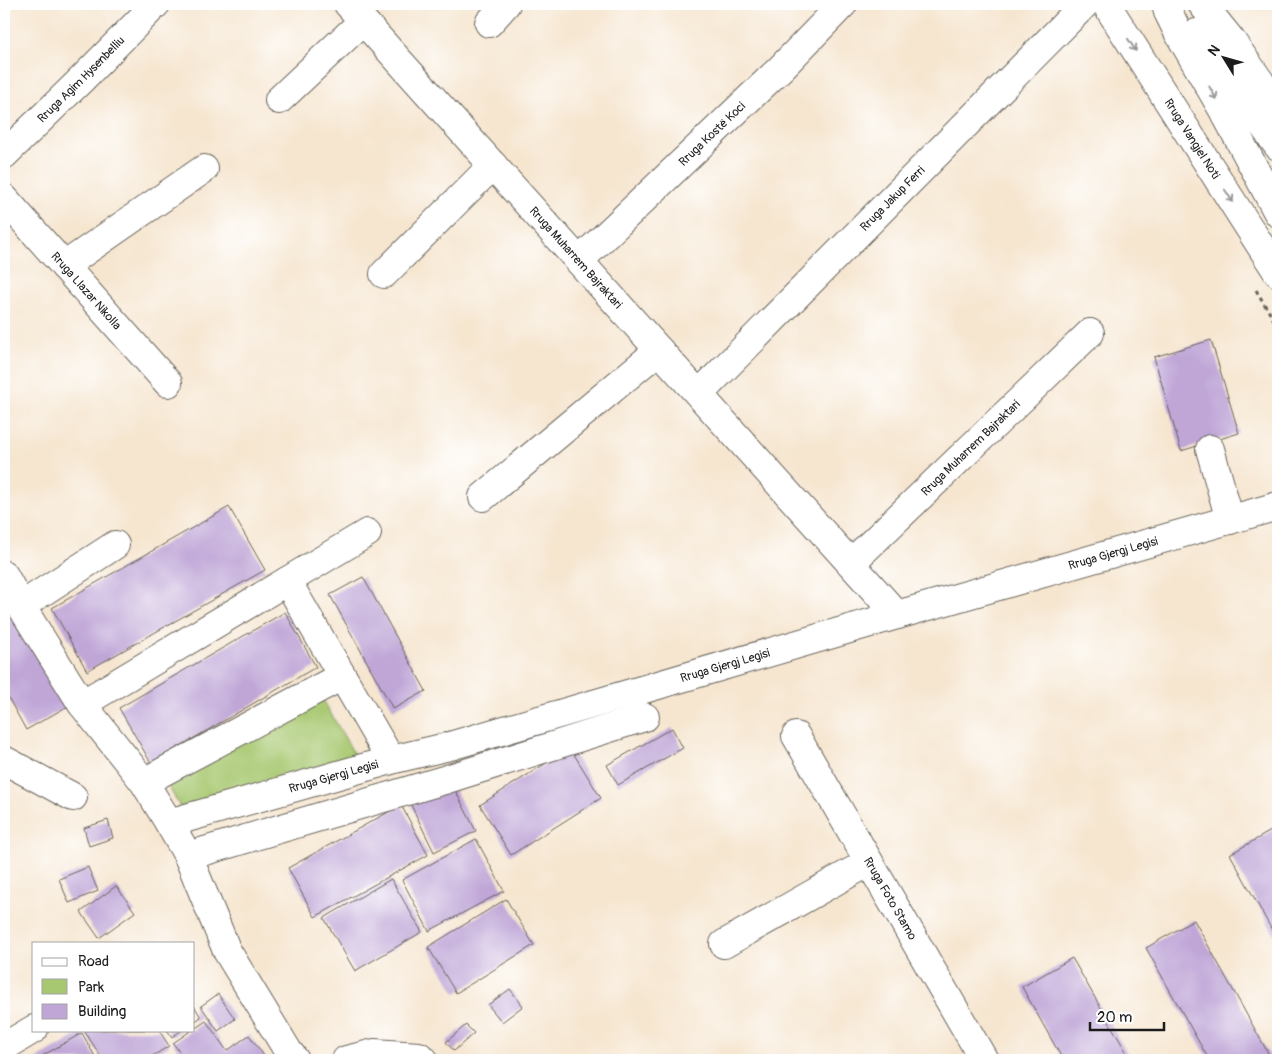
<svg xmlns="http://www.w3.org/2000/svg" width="1282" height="1064" viewBox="0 0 1282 1064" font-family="Pangolin,sans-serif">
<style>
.green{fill:#a7c870;stroke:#627246}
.building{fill:#bfa6d7}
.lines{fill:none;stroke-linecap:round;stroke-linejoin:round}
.minor-casing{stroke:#68635b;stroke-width:30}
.major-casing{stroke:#68635b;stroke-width:30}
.highway-casing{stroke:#68635b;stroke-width:30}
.path{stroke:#68635b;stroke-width:3;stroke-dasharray:4 4;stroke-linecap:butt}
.minor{stroke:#fff;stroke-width:28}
.major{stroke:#fff;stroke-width:28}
.highway{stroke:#fff;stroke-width:28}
.oneway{stroke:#999}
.labels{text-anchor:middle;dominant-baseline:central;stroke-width:4.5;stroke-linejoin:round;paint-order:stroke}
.street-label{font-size:12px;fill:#1c1c1c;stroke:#fff}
</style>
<rect width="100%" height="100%" fill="#fff"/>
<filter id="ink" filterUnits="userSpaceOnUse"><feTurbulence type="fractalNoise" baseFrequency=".02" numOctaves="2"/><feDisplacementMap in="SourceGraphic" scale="10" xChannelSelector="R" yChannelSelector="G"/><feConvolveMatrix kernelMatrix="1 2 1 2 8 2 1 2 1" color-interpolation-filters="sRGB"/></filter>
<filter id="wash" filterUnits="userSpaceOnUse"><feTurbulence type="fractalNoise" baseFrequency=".0096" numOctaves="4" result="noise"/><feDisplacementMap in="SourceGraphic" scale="20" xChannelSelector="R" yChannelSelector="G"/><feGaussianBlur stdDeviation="1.12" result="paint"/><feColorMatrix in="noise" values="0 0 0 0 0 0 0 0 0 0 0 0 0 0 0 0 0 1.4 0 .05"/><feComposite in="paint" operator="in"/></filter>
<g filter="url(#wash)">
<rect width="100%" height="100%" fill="#f6e6d0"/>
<!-- green -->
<path class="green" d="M 323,700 L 357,759 L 180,807 L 166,782 Z"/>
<g id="blocks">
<!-- building -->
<path class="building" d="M 1211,340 L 1239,433 L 1181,451 L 1154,357 Z
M 229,507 L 265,570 L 87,671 L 52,608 Z
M 363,577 L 426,691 L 393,709 L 330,595 Z
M 4,591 L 68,706 L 26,730 L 4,690 Z
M 285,612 L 316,667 L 151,763 L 119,708 Z
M 672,728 L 683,748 L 618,785 L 607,765 Z
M 570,748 L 601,798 L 511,855 L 480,805 Z
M 452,784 L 476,831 L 434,852 L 411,805 Z
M 401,805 L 428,855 L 315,917 L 288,868 Z
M 108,820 L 113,838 L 89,846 L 84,828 Z
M 1278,827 L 1278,941 L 1230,854 Z
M 476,839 L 504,891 L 429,931 L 402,880 Z
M 88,867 L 98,891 L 69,903 L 59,879 Z
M 391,879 L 422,932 L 355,971 L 324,918 Z
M 116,886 L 135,912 L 99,938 L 81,912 Z
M 506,899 L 534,945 L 456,993 L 428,947 Z
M 1194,920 L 1272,1060 L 1209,1060 L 1146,948 Z
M 1072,958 L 1131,1060 L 1063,1060 L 1022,987 Z
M 510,989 L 523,1006 L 502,1022 L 488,1005 Z
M 218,994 L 235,1019 L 218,1031 L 201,1006 Z
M 194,1006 L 201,1017 L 194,1022 Z
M 206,1021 L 227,1051 L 249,1035 L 267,1060 L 185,1060 L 173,1043 L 192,1030 L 194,1030 L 194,1029 Z
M 466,1025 L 474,1033 L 454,1051 L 446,1042 Z
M 87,1030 L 159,1030 L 169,1046 L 146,1060 L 103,1060 L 85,1032 Z
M 167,1030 L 182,1030 L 172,1037 Z
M 82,1033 L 97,1060 L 35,1060 Z"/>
</g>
</g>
<g filter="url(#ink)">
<use href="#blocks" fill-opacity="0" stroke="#68635b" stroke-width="1"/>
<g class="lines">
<defs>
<g id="minor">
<path id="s1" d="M 348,4 L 897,615"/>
<path d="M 489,23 L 506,4"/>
<path d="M 279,100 L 363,21"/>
<path id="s2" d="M 4,155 L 81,80 L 156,4"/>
<path id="s3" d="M 4,198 L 168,383"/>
<path id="s4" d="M 579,261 L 781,68 L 843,4"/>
<path d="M 64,266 L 204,169"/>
<path d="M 384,274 L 493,165"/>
<path id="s5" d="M 699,394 L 1085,4"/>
<path d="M 1210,449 L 1230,520"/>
<path d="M 483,497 L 659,350"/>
<path id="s6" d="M 851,563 L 1090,333"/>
<path d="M 4,575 L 21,606 L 82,704"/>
<path d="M 287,581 L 367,533"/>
<path d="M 21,606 L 115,545"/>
<path id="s7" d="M 796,736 L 984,1060"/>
<path d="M 4,760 L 73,797"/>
<path d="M 144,782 L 342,676"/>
<path id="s8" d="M 169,823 L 391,760 L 450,746 L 897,615 L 1278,506"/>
<path d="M 188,856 L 444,780 L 645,717"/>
<path d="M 724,944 L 869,862"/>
<path d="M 4,1047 L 34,1029"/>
<path d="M 295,1060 L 288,1051 L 227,951 L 188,856 L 169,823 L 144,782 L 82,704 L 287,581 L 391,760"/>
<path d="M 346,1060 L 374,1053 L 419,1056 L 424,1060"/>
</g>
<g id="major">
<path id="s9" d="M 1106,4 L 1278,273"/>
</g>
<path id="highway" d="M 1166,4 L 1168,12 L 1178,32 L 1227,117 L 1278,213
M 1202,4 L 1231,40 L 1278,107
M 1196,33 L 1278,146"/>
</defs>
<!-- minor casing -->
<use href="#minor" class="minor-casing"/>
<!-- major casing -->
<use href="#major" class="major-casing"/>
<!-- highway casing -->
<use href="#highway" class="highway-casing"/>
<!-- path -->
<path class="path" d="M 1256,290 L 1278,327"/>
<!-- minor -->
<use href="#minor" class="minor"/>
<!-- major -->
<use href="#major" class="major"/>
<!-- highway -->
<use href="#highway" class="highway"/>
</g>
<!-- one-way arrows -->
<defs><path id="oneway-shaft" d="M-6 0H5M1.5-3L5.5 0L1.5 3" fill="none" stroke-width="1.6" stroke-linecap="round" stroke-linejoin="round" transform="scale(1.25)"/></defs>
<g class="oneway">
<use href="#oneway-shaft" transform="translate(1132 45) rotate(57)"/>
<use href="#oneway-shaft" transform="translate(1213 93) rotate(60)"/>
<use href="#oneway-shaft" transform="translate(1229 196) rotate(57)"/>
</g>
</g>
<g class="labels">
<!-- street labels -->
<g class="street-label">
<text stroke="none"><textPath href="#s2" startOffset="108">Rruga Agim Hysenbelliu</textPath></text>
<text stroke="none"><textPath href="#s4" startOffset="184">Rruga Kostë Koci</textPath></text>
<text stroke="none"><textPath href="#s9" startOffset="160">Rruga Vangjel Noti</textPath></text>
<text stroke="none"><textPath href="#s5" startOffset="275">Rruga Jakup Ferri</textPath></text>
<text stroke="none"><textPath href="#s1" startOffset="341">Rruga Muharrem Bajraktari</textPath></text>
<text stroke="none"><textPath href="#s3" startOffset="124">Rruga Llazar Nikolla</textPath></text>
<text stroke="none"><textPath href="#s6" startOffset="166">Rruga Muharrem Bajraktari</textPath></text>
<text stroke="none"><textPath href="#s8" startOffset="982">Rruga Gjergj Legisi</textPath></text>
<text stroke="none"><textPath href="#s8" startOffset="578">Rruga Gjergj Legisi</textPath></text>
<text stroke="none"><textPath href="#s8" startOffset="171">Rruga Gjergj Legisi</textPath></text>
<text stroke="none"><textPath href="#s7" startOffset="188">Rruga Foto Stamo</textPath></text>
</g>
</g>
<!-- margin -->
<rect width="1282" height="1064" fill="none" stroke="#fff" stroke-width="20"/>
<!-- legend -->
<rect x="32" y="942" width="162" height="90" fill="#ffffff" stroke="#a4a4a4"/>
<rect x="42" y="958" width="25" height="8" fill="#ffffff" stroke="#a4a4a4"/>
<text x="78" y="966" font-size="15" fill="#1c1c1c">Road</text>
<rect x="42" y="979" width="25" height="15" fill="#a7c870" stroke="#a4a4a4"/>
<text x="78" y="992" font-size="15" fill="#1c1c1c">Park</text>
<rect x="42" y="1004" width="25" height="15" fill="#bfa6d7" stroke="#a4a4a4"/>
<text x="78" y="1016" font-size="15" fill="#1c1c1c">Building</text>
<!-- north arrow -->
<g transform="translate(1224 58) rotate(307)" stroke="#ffffff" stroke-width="4" paint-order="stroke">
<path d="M0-4L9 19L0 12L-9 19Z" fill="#1c1c1c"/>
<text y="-8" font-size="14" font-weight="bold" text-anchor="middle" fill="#1c1c1c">N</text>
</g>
<!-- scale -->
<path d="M1090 1022v8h74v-8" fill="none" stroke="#1c1c1c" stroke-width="2.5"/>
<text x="1097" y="1022" font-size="15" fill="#1c1c1c" stroke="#ffffff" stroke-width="4" paint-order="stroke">20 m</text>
</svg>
